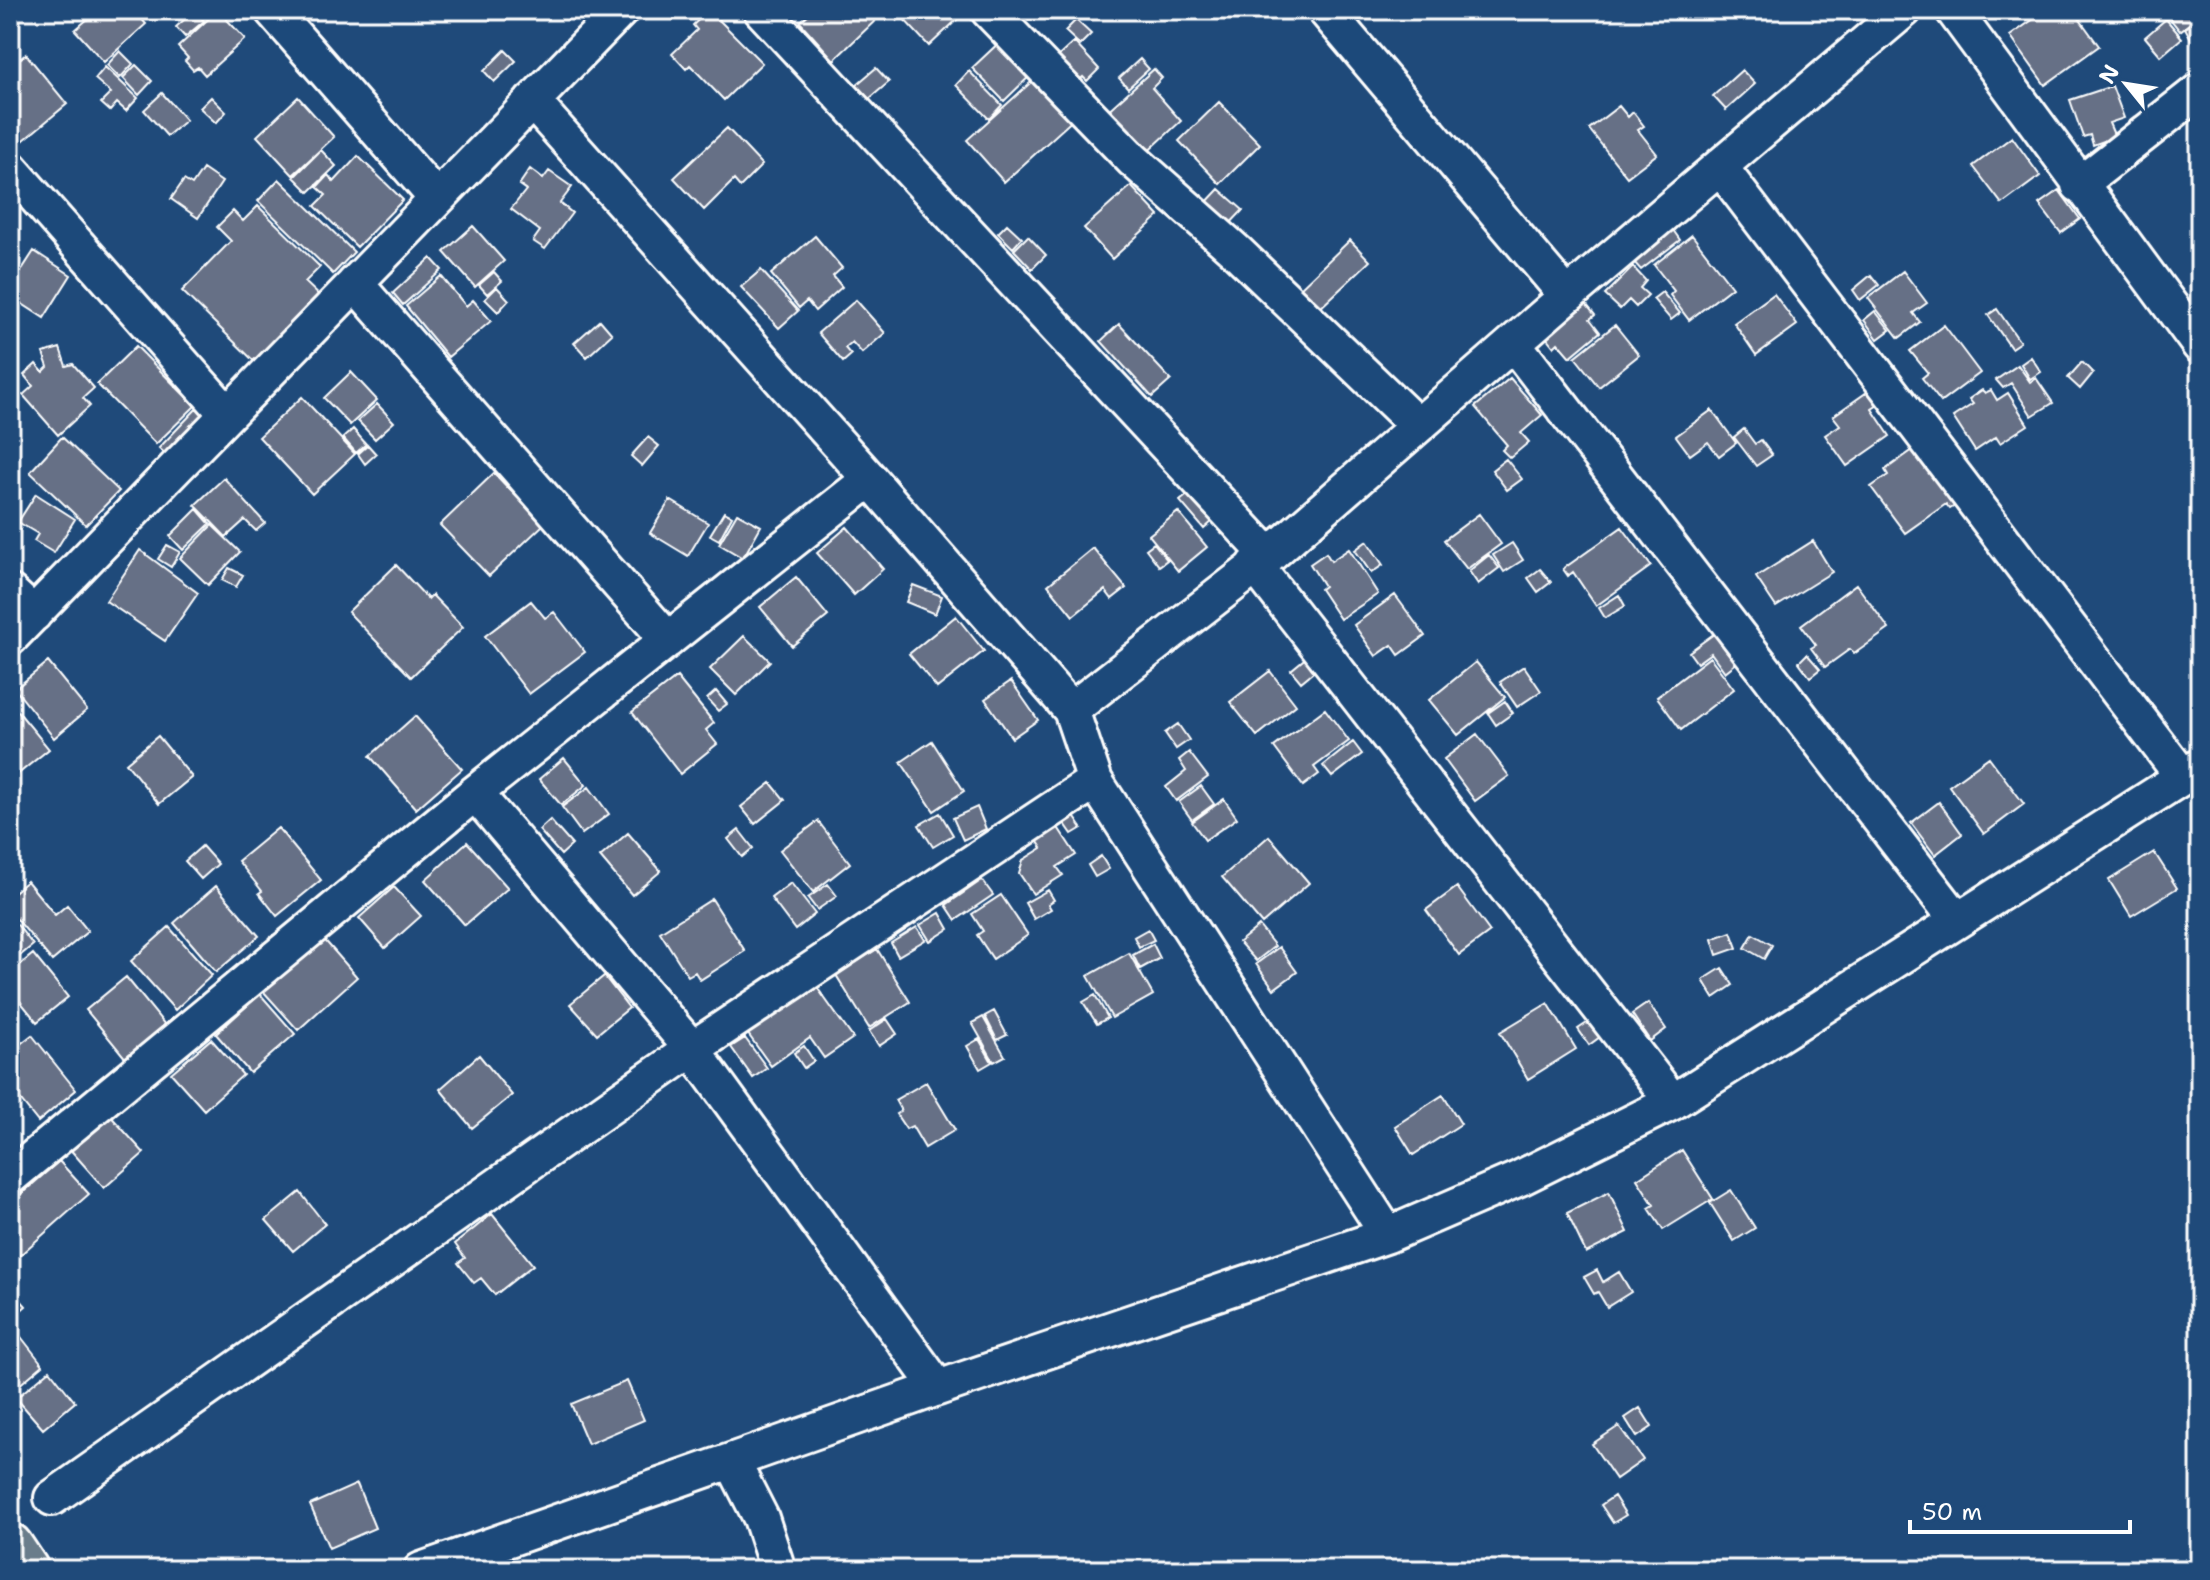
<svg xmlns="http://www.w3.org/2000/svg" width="2210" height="1580" viewBox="0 0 2210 1580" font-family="'Shantell Sans',sans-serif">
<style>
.building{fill:#667086;stroke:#fff;stroke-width:2}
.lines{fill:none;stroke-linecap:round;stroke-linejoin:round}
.street-casing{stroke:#fff;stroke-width:40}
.highway-casing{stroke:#fff;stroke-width:50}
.street{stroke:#1f4a7a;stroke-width:34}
.highway{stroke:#6b7d8b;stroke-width:44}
</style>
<rect width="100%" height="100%" fill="#1f4a7a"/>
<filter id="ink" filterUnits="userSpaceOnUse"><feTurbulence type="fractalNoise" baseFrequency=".0125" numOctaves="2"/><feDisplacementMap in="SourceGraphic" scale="16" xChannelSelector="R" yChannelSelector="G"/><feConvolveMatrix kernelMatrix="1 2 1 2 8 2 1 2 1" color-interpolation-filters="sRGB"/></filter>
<g filter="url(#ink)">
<!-- building -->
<path class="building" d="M 98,10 L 134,10 L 146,24 L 104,62 L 75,30 Z
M 195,10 L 204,21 L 185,37 L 176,27 Z
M 218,10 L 245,39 L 205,75 L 198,67 L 193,70 L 185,61 L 188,58 L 178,47 Z
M 709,10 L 762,63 L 724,100 L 690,65 L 686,69 L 672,54 L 697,30 L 693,25 Z
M 813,10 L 871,10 L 878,18 L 834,60 L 800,22 Z
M 887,10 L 962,10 L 964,13 L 929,46 L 902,17 L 897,21 Z
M 2046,10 L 2073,10 L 2099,46 L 2045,85 L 2010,36 Z
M 2176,10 L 2200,10 L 2200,15 L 2180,31 L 2168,16 Z
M 2166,19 L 2182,38 L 2161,56 L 2145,37 Z
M 1076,20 L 1091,34 L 1080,45 L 1065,31 Z
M 2200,20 L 2200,52 L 2199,53 L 2185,28 Z
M 1004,38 L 1036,70 L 1004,101 L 972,68 Z
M 1074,42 L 1099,69 L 1087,81 L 1083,77 L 1073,86 L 1051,63 Z
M 505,50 L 516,61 L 494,82 L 484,71 Z
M 120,51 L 133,64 L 120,78 L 107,65 Z
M 26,54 L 67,104 L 12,150 L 10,67 Z
M 1140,59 L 1149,69 L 1128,88 L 1119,78 Z
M 136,65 L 152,81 L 139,95 L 123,78 Z
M 105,67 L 138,98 L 126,111 L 117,103 L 110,111 L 101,103 L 111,93 L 95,79 Z
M 876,68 L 889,82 L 869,99 L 856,85 Z
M 1154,69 L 1162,78 L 1152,88 L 1181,121 L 1142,157 L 1104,114 Z
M 1742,70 L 1755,84 L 1726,110 L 1713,96 Z
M 969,71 L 1002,105 L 989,119 L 956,85 Z
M 1039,75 L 1076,117 L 1004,182 L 967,140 Z
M 2112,86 L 2124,118 L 2109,123 L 2115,137 L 2093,145 L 2090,135 L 2083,137 L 2070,100 Z
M 162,93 L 186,120 L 167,136 L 144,110 Z
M 211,97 L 226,112 L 216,123 L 200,108 Z
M 298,97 L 334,137 L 293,175 L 257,136 Z
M 1219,102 L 1260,144 L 1220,184 L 1179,141 Z
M 1619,106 L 1628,117 L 1633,112 L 1644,126 L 1638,130 L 1657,154 L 1627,177 L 1589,129 Z
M 727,128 L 762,165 L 740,187 L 734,180 L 704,210 L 674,178 Z
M 2012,137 L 2040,176 L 2002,204 L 1973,166 Z
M 321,150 L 336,166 L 309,192 L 294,177 Z
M 358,156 L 403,200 L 357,247 L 315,206 L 326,195 L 317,187 L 328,175 L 334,182 Z
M 203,169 L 222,182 L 198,218 L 171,199 L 184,180 L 192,185 Z
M 530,169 L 543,179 L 549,171 L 572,187 L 560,203 L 572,213 L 545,249 L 533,241 L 540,231 L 511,209 L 526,190 L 519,185 Z
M 279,179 L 354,252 L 333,274 L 258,201 Z
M 1131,186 L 1159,216 L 1112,259 L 1084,228 Z
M 1219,189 L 1243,210 L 1225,229 L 1202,207 Z
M 2059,190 L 2080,219 L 2061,233 L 2039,204 Z
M 258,206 L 320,267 L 305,282 L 324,300 L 259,366 L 182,291 L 231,241 L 217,227 L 233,211 L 243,221 Z
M 1007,224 L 1022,238 L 1013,248 L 998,233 Z
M 473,226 L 504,261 L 475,287 L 444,252 Z
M 1673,230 L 1680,240 L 1641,270 L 1633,261 Z
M 1692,235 L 1732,287 L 1689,320 L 1670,295 L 1674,291 L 1654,265 Z
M 815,236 L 842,268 L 833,276 L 842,287 L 815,311 L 807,301 L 799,308 L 771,274 Z
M 1028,236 L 1046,255 L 1032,269 L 1014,250 Z
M 1350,240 L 1370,261 L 1317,311 L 1297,291 Z
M 34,251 L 71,275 L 44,318 L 10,296 L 10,288 Z
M 431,258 L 442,270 L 403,305 L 393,293 Z
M 1633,267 L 1646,281 L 1640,288 L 1648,295 L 1636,307 L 1629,300 L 1620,309 L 1605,295 Z
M 761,270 L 798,311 L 779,328 L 741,287 Z
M 1903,271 L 1927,303 L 1913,313 L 1920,322 L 1899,338 L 1868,298 Z
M 494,272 L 502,281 L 487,294 L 479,285 Z
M 1871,275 L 1879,285 L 1860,300 L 1853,290 Z
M 441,276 L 466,306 L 473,300 L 491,321 L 448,357 L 406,306 Z
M 497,287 L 509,300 L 498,312 L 485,299 Z
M 1662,292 L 1680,313 L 1671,320 L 1653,299 Z
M 1774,294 L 1797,325 L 1756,355 L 1734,323 Z
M 856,300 L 885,333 L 862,353 L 852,342 L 845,348 L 851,355 L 843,362 L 818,333 Z
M 1586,304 L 1595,315 L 1590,319 L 1600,332 L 1570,357 L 1558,343 L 1554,347 L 1546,337 Z
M 1997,309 L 2020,342 L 2011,348 L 1988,315 Z
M 1875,311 L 1890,330 L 1878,339 L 1864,320 Z
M 600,320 L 612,334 L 587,357 L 574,343 Z
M 1119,324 L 1171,380 L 1152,397 L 1101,341 Z
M 1615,325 L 1639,355 L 1599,387 L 1575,357 Z
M 1944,325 L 1980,373 L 1941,402 L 1922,378 L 1928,373 L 1910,351 Z
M 136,346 L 195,406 L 156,444 L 97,384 Z
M 60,348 L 66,366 L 73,364 L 94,388 L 83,398 L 90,406 L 58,435 L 23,395 L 33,386 L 24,375 L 36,364 L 43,372 L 48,367 L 43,353 Z
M 2031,357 L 2041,372 L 2030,379 L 2021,364 Z
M 2082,362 L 2093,373 L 2080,389 L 2068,378 Z
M 2018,365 L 2030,382 L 2036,378 L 2053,403 L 2032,416 L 2011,383 L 2003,388 L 1996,380 Z
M 351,372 L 377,400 L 350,425 L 324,398 Z
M 1510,378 L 1542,415 L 1521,433 L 1529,442 L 1510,458 L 1502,450 L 1507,445 L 1475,407 Z
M 1873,388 L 1883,402 L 1872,409 L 1890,436 L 1847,466 L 1825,435 L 1840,425 L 1833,416 Z
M 1982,390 L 1985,393 L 1991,390 L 1997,400 L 2008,393 L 2028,425 L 2000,443 L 1996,437 L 1975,451 L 1953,417 L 1973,404 L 1969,399 Z
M 302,397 L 355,454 L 312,494 L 259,437 Z
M 377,404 L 394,422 L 375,439 L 358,421 Z
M 200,405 L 212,416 L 171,459 L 159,448 Z
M 1712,410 L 1736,443 L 1719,456 L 1708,442 L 1690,455 L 1676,436 Z
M 353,429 L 366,444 L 356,453 L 343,438 Z
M 1744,429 L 1755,444 L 1761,440 L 1772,455 L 1756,466 L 1734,437 Z
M 62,437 L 119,491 L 86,525 L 30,472 Z
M 648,437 L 659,446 L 642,466 L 631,456 Z
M 368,445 L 376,454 L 365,464 L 358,454 Z
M 1917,447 L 1958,504 L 1950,509 L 1946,504 L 1905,533 L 1871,487 L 1888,475 L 1885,470 Z
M 1506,459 L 1522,479 L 1507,490 L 1492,470 Z
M 494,473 L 543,525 L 489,576 L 440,525 Z
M 224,478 L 265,523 L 256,531 L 245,520 L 226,537 L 195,505 Z
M 1190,493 L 1214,520 L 1204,529 L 1180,501 Z
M 36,494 L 75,519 L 54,553 L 34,541 L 38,534 L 18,522 Z
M 670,500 L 708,523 L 688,556 L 650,533 Z
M 197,509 L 210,524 L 183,550 L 170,536 Z
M 724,512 L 732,516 L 719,540 L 710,535 Z
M 1178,512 L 1207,547 L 1178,571 L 1149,535 Z
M 737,513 L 761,526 L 743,558 L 719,544 Z
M 1479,514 L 1501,544 L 1467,569 L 1444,540 Z
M 212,525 L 240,552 L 208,585 L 180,558 Z
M 847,527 L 883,569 L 854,595 L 817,553 Z
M 1622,527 L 1651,566 L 1596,606 L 1573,572 L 1568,576 L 1563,569 Z
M 1367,541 L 1383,565 L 1371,573 L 1355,550 Z
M 1813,541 L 1832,572 L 1776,607 L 1756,577 Z
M 1154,543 L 1167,560 L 1159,566 L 1146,549 Z
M 1512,543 L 1523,560 L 1504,572 L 1493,555 Z
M 167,545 L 180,552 L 171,567 L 158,559 Z
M 1093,548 L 1126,588 L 1112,599 L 1105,590 L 1073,616 L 1048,585 Z
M 1349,549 L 1378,594 L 1340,619 L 1320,589 L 1324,586 L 1310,564 L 1326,553 L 1331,561 Z
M 140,550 L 198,593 L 165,641 L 106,601 Z
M 1489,555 L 1499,568 L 1478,584 L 1469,571 Z
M 396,565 L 428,599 L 432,595 L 463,627 L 411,677 L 348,612 Z
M 229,568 L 243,575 L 236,587 L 222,580 Z
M 1540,569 L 1551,582 L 1538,592 L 1528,578 Z
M 796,577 L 828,616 L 792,646 L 760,607 Z
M 1856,584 L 1889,629 L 1854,654 L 1850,649 L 1825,667 L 1811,648 L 1816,645 L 1801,625 Z
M 913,585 L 942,596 L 935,614 L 906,602 Z
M 1395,595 L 1425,636 L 1399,655 L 1392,645 L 1376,656 L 1354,625 Z
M 1619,595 L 1625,606 L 1605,618 L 1599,608 Z
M 531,601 L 545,618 L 554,612 L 585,652 L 529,694 L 485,636 Z
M 956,616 L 984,651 L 937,688 L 909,654 Z
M 1718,631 L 1740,660 L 1725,672 L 1711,653 L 1697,663 L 1689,652 Z
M 744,636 L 770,661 L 736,695 L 710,669 Z
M 1807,654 L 1820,669 L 1810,677 L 1799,662 Z
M 1308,656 L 1318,668 L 1301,682 L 1291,670 Z
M 1710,657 L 1734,689 L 1681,730 L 1657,697 Z
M 48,662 L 87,710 L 54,738 L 15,689 Z
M 1476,662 L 1505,697 L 1458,735 L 1429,700 Z
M 1524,666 L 1541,691 L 1517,707 L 1500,682 Z
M 1270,671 L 1296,705 L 1257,736 L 1230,702 Z
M 677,677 L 714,723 L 706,730 L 717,744 L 680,774 L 632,712 Z
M 1011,681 L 1038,720 L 1012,738 L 985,699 Z
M 716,691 L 727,704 L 718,711 L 707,699 Z
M 1505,701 L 1513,713 L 1496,725 L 1488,713 Z
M 11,703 L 49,749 L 12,779 L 10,776 Z
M 1325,709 L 1349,741 L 1314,767 L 1319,774 L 1303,786 L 1274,747 Z
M 415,716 L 462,769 L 416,809 L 370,756 Z
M 1178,724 L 1189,740 L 1176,749 L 1165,733 Z
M 1477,734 L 1509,776 L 1475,801 L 1444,759 Z
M 158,736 L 192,777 L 159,804 L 126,763 Z
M 932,741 L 964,791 L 934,811 L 901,762 Z
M 1353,742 L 1362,754 L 1332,777 L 1323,766 Z
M 1189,752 L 1208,777 L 1176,801 L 1166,787 L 1186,771 L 1179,760 Z
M 1989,757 L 2024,804 L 1984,834 L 1949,786 Z
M 564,758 L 586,785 L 561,805 L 539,779 Z
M 771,783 L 785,800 L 755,824 L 741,807 Z
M 1201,786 L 1214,804 L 1192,820 L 1179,802 Z
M 589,787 L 609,814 L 582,834 L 562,807 Z
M 1224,799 L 1237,818 L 1205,840 L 1192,822 Z
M 1939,802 L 1962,834 L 1935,855 L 1911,823 Z
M 977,807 L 986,829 L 963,840 L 953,818 Z
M 1071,812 L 1082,828 L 1072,834 L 1061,818 Z
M 940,813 L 953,835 L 933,847 L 919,825 Z
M 550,820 L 572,845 L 561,855 L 539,830 Z
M 818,821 L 850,863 L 813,892 L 780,850 Z
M 1057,826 L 1076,855 L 1057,867 L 1063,875 L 1033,894 L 1019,873 L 1023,860 L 1042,848 L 1036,839 Z
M 278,828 L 321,880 L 277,916 L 259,893 L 262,891 L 238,861 Z
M 739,830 L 753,848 L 742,857 L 728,839 Z
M 628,833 L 661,871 L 632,895 L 600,857 Z
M 1269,836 L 1309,883 L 1262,924 L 1222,877 Z
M 467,842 L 508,888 L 465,925 L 425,880 Z
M 202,846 L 218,864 L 201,879 L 185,861 Z
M 2154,852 L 2177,888 L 2131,916 L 2109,880 Z
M 1101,856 L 1109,869 L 1095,877 L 1088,865 Z
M 982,880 L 993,895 L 956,920 L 946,905 Z
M 27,881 L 55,915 L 67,905 L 88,931 L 52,961 L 10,911 L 10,895 Z
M 791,883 L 815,914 L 795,930 L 771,898 Z
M 828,884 L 837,896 L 817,910 L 808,898 Z
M 216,886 L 259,936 L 216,972 L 174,923 Z
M 394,887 L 421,916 L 385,948 L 359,918 Z
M 1457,887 L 1490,932 L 1459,955 L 1426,910 Z
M 1048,890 L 1054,900 L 1048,904 L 1051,909 L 1034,919 L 1025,903 Z
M 1001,895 L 1028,935 L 993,959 L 977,935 L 983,931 L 972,914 Z
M 712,899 L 745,951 L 700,980 L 695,972 L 688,976 L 660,932 Z
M 940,913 L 949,929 L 930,941 L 920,925 Z
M 12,918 L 33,945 L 10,964 L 10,919 Z
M 1259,926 L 1275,946 L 1256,961 L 1239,942 Z
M 169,927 L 212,975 L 175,1010 L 131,961 Z
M 917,927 L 925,940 L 898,956 L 891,943 Z
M 1148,929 L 1154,940 L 1139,947 L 1134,937 Z
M 1731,932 L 1737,948 L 1717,955 L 1712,939 Z
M 1753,934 L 1772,945 L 1764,959 L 1745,948 Z
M 322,937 L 357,977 L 298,1030 L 263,991 Z
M 1153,944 L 1160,958 L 1140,969 L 1133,955 Z
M 1279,947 L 1297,972 L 1274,989 L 1256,964 Z
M 877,949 L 910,1002 L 869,1028 L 836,975 Z
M 1129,953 L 1153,995 L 1112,1018 L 1088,976 Z
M 33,954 L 68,997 L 37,1022 L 10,989 L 10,973 Z
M 1722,968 L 1733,985 L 1714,998 L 1703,980 Z
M 604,976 L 629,1008 L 597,1034 L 570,1004 Z
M 126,977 L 166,1026 L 126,1059 L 86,1010 Z
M 816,986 L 853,1038 L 824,1058 L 810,1038 L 771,1066 L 748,1034 Z
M 260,994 L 295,1034 L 250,1073 L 216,1034 Z
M 1095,995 L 1108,1018 L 1097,1024 L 1083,1002 Z
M 1548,1003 L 1576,1049 L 1528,1079 L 1500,1032 Z
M 1648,1003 L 1666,1029 L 1650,1041 L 1632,1014 Z
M 994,1011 L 1007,1035 L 997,1040 L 985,1016 Z
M 983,1017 L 1005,1056 L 994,1062 L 972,1023 Z
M 887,1019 L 897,1034 L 879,1046 L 869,1031 Z
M 1593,1019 L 1604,1034 L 1589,1045 L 1578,1029 Z
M 32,1035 L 76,1090 L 38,1122 L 10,1087 L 10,1052 Z
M 745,1038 L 767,1068 L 753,1078 L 731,1047 Z
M 211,1039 L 243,1075 L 204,1110 L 171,1073 Z
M 979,1039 L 992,1062 L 980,1069 L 967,1046 Z
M 804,1046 L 814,1061 L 804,1068 L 794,1053 Z
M 479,1055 L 512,1095 L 472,1128 L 440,1089 Z
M 926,1082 L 955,1130 L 925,1148 L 912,1126 L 906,1129 L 896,1114 L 901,1111 L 895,1100 Z
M 1443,1095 L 1461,1124 L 1413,1155 L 1395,1126 Z
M 107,1112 L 144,1153 L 104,1188 L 68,1147 Z
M 1682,1150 L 1713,1199 L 1663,1230 L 1649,1208 L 1654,1205 L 1637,1179 Z
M 59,1161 L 89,1194 L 10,1264 L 10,1204 Z
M 1731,1190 L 1755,1228 L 1734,1241 L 1710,1203 Z
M 300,1192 L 325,1224 L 293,1251 L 266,1220 Z
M 1609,1192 L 1628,1232 L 1586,1253 L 1567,1213 Z
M 492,1214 L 533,1265 L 495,1295 L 481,1278 L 474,1283 L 458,1263 L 465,1258 L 455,1244 Z
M 1597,1270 L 1603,1282 L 1619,1272 L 1631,1292 L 1607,1307 L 1598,1292 L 1594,1294 L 1584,1277 Z
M 10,1288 L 26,1306 L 10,1320 Z
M 18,1333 L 43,1365 L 11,1392 L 10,1340 Z
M 50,1370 L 75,1402 L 43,1429 L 16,1398 Z
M 627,1381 L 644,1420 L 588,1444 L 571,1404 Z
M 1640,1408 L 1652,1427 L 1637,1437 L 1625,1418 Z
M 1619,1426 L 1643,1460 L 1616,1479 L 1592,1444 Z
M 357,1484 L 375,1528 L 329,1548 L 310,1505 Z
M 1614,1496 L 1626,1515 L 1613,1523 L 1601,1505 Z"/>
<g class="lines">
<defs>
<path id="street" d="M 272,10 L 437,199
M 761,10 L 1269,556
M 988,10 L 1133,160 L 1237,252 L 1418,426
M 1325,10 L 1567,296
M 1953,10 L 2200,346
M 532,101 L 870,479 L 1071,710 L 1095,781 L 1388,1235
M 1720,167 L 2183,777
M 10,168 L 227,414
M 2079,185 L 2200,90
M 355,283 L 668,640
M 1514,344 L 1957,920
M 1255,565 L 1673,1102
M 10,592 L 34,614
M 10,638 L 621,10
M 1071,710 L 1269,556 L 1567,296 L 1904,10
M 475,793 L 692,1049 L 938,1388
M 10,1177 L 475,793 L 870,479
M 732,1461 L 761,1518 L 778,1570
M 52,1498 L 692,1049 L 1095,781
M 421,1570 L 938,1388 L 1388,1235 L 1520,1178 L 1673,1102 L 2200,766"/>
<path id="highway" d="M 10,1546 L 26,1570"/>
</defs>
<!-- street casing -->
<use href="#street" class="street-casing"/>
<!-- highway casing -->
<use href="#highway" class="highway-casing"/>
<!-- street -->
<use href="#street" class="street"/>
<!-- highway -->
<use href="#highway" class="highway"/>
</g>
</g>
<!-- margin -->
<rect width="2210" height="1580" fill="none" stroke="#1f4a7a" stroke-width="40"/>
<rect x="20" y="20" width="2170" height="1540" fill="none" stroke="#fff" stroke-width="3" filter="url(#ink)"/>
<!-- north arrow -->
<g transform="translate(2126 84) rotate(300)" stroke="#1f4a7a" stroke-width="6" paint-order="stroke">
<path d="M0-6L14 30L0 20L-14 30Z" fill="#ffffff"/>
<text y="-12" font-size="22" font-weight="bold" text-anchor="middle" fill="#ffffff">N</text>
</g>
<!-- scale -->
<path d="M1910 1520v12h220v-12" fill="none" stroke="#ffffff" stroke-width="4"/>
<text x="1922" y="1520" font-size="24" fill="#ffffff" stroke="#1f4a7a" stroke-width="6" paint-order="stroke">50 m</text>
</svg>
